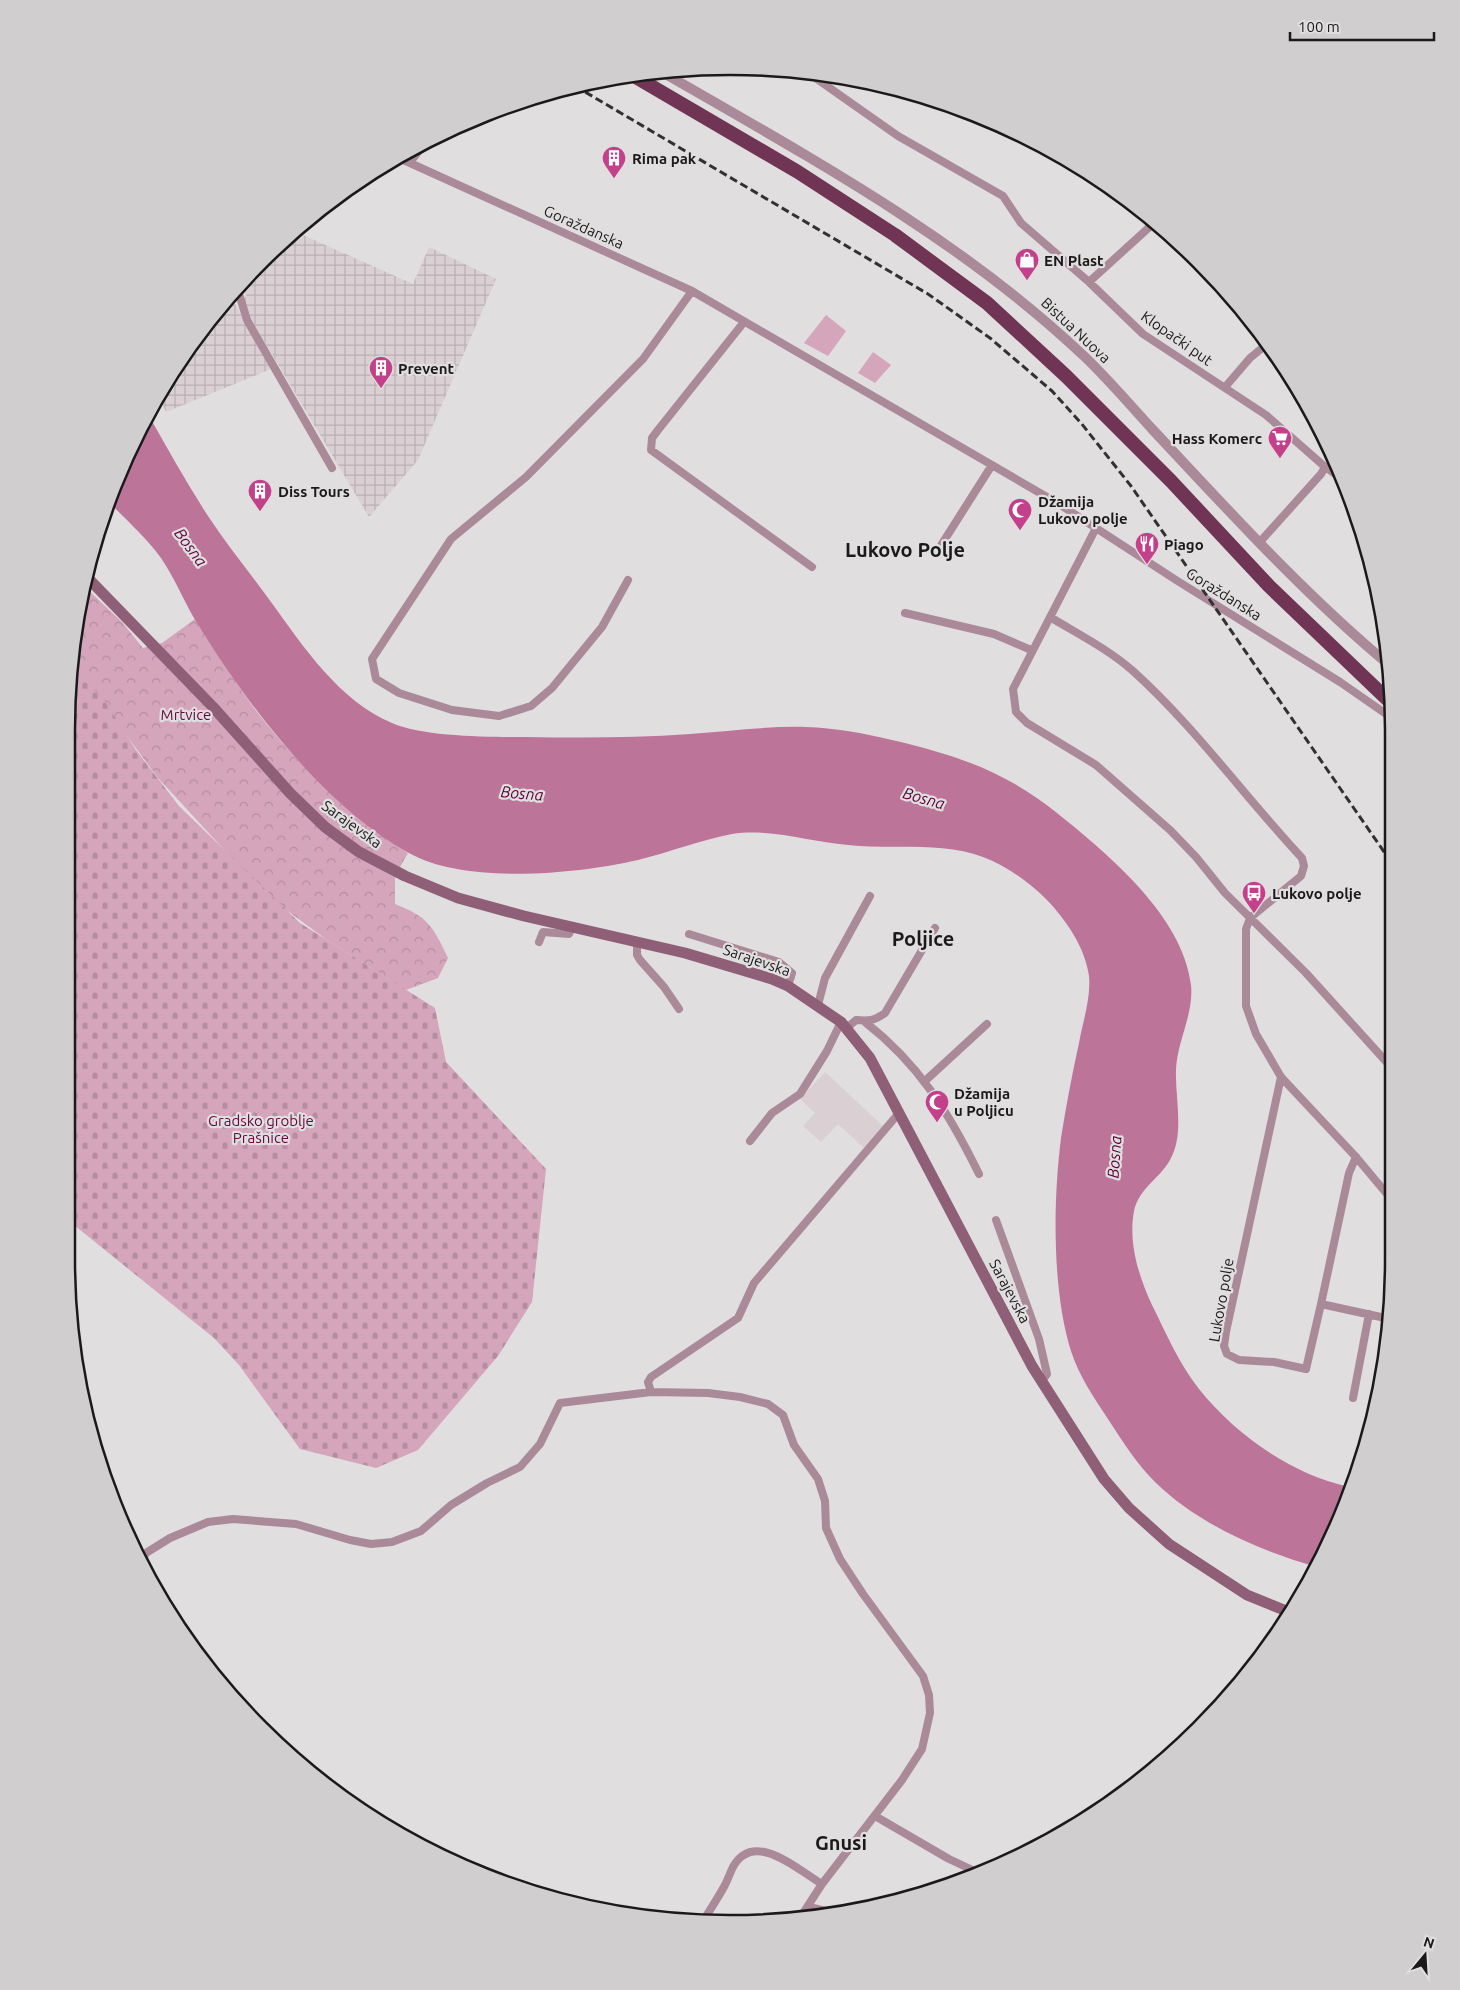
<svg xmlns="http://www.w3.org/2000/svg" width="1460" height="1990" viewBox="0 0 1460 1990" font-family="Ubuntu,sans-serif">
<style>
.built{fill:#dacfd3}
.industrial{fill:url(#industrial-grid)}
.grass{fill:#d4a5bb}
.forest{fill:url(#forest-crowns)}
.cemetery{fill:url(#cemetery-stones)}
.water{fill:#bd7499}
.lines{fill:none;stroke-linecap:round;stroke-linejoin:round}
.minor{stroke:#aa8998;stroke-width:8}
.tertiary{stroke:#aa8998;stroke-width:10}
.secondary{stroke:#8e5f76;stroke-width:11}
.trunk{stroke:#703454;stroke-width:14}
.rail{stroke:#323132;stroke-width:3;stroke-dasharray:8 4;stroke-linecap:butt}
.labels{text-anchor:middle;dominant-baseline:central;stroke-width:4.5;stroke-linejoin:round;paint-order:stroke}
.poi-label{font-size:15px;font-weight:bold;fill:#1b1a1b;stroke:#e1dedf;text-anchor:start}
.street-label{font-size:15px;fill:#1b1a1b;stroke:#e1dedf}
.park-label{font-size:15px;fill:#640841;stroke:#e1dedf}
.water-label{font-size:16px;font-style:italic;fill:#5d003c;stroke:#e1dedf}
.district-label{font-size:20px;font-weight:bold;fill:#1b1a1b;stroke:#e1dedf}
.rim{fill:none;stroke:#1b1a1b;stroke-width:2.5}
</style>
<defs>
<pattern id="industrial-grid" width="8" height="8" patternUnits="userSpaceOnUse" patternTransform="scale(1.25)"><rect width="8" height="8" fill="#dacfd3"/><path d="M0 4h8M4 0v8" fill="none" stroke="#bab1b5"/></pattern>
<pattern id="forest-crowns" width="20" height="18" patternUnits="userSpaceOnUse" patternTransform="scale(1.25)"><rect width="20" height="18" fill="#d4a5bb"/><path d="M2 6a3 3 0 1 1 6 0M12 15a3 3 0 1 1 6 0" fill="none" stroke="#b58da0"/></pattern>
<pattern id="cemetery-stones" width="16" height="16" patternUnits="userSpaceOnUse" patternTransform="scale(1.25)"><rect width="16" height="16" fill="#d4a5bb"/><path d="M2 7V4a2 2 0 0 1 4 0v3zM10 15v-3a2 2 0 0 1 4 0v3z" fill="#b58da0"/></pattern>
</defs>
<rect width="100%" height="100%" fill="#e1dedf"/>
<!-- built -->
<path class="built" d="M 825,1072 L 884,1127 L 864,1148 L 838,1124 L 821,1142 L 803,1126 L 815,1113 L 800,1099 Z"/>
<!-- industrial -->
<path class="industrial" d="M 303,235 L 413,284 L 429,247 L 496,279 L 418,460 L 369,517 L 252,321 L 244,303 L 246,294 L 240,284 L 291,236 L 299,240 Z
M 235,304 L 271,369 L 166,412 L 159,398 L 178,361 L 216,312 Z"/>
<!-- grass -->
<path class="grass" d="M 826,315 L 846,331 L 828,356 L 804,343 Z
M 873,352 L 891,365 L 875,383 L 858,373 Z"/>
<!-- forest -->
<path class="forest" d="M 85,587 L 122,622 L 143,648 L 162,643 L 195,619 C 215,649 233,679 254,708 C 297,765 349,813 408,853 L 395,876 L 395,904 C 428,917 433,926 448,958 L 438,978 L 406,990 L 327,940 L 266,895 L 158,778 L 87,682 L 73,677 Z"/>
<!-- cemetery -->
<path class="cemetery" d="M 74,668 L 104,700 L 136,750 L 179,806 L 300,923 L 435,1008 L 446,1062 L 546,1169 L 532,1302 L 498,1356 L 418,1450 L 376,1468 L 300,1449 L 239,1365 L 214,1338 L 69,1221 L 66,1212 L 66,978 L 71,965 L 66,962 L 66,730 Z"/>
<!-- water -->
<path class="water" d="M 149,416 C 168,449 187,484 208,516 C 227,545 250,573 271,602 C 303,646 339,701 392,723 C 423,737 491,737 526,737 C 581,738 635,738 690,734 C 729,731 767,726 806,727 C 835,728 863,733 892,740 C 956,755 1005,771 1057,813 C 1108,854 1183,916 1191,985 C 1194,1014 1177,1041 1176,1070 C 1175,1097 1184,1131 1172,1156 C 1162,1178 1139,1187 1134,1211 C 1128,1243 1139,1277 1152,1305 C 1166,1333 1179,1364 1199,1389 C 1236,1435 1292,1475 1350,1487 L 1325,1554 L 1317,1567 C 1260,1551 1198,1524 1155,1482 C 1137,1464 1122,1441 1108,1419 C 1094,1398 1079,1376 1071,1351 C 1052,1291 1053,1201 1061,1138 C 1066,1106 1072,1075 1079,1043 C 1083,1021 1091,998 1089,976 C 1085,947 1066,920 1047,900 C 1029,882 1007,866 983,857 C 941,841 892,850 848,845 C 809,842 771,828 732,834 C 701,840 670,852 638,860 C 577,874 465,885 409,853 C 322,805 245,702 194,618 C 183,599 174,577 161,558 C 146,537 126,520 108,501 L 117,476 Z"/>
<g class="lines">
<!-- minor -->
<path class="minor" d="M 807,72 L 898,136 L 1003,196 L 1021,223 L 1089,282 L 1143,334 L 1266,415 L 1324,466 L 1345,481
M 399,158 L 692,291 L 1059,504 L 1176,580 L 1340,682 L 1389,716
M 410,162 L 427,141
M 1089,282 L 1155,222
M 237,287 L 247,320 L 332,468
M 744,322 L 658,430 L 652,438 L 651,450 L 812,567
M 1226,386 L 1250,358 L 1267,344
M 1096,528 L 1013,689 L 1016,712 L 1027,723 L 1096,765 L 1170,830 L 1196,857 L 1225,893 L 1306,973 L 1391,1067
M 1259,543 L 1321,474 L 1325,467
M 940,547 L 992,465
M 628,580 L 602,627 L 552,688 L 531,706 L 499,716 L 452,710 L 399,693 L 376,679 L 372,659 L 451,539 L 526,477 L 643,359 L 692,291
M 905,613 L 994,634 L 1031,650
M 1050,617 C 1078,634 1108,649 1133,671 C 1195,727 1245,797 1302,858 L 1304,866 L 1301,876 L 1250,918 L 1246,929 L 1246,1006 L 1256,1034 L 1281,1077 L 1356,1157 L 1392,1200
M 689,934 L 779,962 L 792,973 L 788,986
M 539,942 L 543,932 L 569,934 L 572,927
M 637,943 L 637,955 L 640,960 L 664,987 L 679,1009
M 818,1005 L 825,978 L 870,896
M 865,1022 C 919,1064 949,1113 979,1174
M 848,1027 L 856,1020 C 869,1021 874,1021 885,1013 L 935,928
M 1281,1077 L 1226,1332 L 1224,1346 L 1227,1354 L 1239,1360 L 1274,1362 L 1306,1369 L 1321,1304
M 925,1081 L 987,1024
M 750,1141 L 772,1113 L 800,1094 L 827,1051 L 841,1022
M 1356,1157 L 1349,1173 L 1321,1304 L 1390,1319
M 996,1220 L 1039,1339 L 1047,1374 L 1041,1382
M 1353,1398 L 1369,1314
M 142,1561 L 146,1553 L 170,1538 L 208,1522 L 233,1519 L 296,1524 L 350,1540 L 371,1544 L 392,1542 L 421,1531 L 451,1505 L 487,1483 L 520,1467 L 540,1444 L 560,1403 L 651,1392
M 875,1816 L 949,1859 L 981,1874
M 822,1884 L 902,1780 L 922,1749 L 930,1713 L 929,1695 L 923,1676 L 863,1594 L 840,1559 L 826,1528 L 825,1501 L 818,1479 L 794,1445 L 783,1415 L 768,1404 L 740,1397 L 708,1393 L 651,1392 L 648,1382 L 651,1377 L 738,1318 L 754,1283 L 899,1113
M 809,1907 L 834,1913
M 705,1918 C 712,1907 719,1896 725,1885 C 728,1879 730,1873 733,1867 C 754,1829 798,1870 822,1884 L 800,1918"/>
<!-- tertiary -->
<path class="tertiary" d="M 662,72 C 809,157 961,239 1085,357 C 1109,380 1131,406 1153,430 C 1229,511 1303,593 1388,664"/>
<!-- secondary -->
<path class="secondary" d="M 86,576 L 213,707 L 290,793 L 325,827 L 359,852 L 405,876 L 458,898 L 524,916 L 685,953 L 772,979 L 788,986 L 841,1022 L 870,1058 L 1032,1366 L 1104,1479 L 1129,1508 L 1169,1544 L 1247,1595 L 1289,1612"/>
<!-- trunk -->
<path class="trunk" d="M 634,76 L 798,172 L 895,235 L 987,303 L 1066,376 L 1171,481 L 1269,586 L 1388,700"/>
<!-- rail -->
<path class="rail" d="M 575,86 L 928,294 L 990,338 L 1052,391 L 1081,423 L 1131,486 L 1389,859"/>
</g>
<!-- icons -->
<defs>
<symbol id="building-pin" viewBox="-11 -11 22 30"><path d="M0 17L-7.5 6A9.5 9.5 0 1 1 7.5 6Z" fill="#c2418a" stroke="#e1dedf"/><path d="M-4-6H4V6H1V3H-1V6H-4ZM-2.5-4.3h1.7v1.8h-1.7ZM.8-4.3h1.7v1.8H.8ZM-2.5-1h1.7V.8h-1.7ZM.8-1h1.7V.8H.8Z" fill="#fff"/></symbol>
<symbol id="shop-pin" viewBox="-11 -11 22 30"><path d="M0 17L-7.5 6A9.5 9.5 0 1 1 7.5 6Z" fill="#c2418a" stroke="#e1dedf"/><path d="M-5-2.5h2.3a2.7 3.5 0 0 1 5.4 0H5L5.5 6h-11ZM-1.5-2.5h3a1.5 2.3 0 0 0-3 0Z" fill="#fff"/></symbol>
<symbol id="supermarket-pin" viewBox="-11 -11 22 30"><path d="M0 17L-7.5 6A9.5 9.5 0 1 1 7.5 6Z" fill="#c2418a" stroke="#e1dedf"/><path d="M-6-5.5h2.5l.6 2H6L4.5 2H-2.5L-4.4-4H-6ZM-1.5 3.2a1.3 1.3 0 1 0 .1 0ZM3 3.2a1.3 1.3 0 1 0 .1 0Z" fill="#fff"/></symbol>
<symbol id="mosque-pin" viewBox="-11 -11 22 30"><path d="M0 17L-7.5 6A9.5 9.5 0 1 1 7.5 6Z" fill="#c2418a" stroke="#e1dedf"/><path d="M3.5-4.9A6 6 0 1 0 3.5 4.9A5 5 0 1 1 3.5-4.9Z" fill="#fff"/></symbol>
<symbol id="restaurant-pin" viewBox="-11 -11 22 30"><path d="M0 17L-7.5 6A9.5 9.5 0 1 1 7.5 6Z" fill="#c2418a" stroke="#e1dedf"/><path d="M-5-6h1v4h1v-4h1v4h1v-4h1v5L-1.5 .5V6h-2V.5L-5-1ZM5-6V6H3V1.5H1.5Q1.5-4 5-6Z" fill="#fff"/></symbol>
<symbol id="bus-pin" viewBox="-11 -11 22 30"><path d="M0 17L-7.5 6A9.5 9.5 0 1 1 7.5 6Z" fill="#c2418a" stroke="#e1dedf"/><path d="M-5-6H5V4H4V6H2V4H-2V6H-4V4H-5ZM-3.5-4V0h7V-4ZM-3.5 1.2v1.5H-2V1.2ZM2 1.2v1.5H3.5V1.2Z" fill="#fff"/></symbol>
</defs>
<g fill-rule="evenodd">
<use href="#building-pin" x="600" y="144" width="28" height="38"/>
<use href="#shop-pin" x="1013" y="246" width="28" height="38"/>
<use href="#building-pin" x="367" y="354" width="28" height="38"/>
<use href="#supermarket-pin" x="1266" y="424" width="28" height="38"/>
<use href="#building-pin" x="246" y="477" width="28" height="38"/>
<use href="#mosque-pin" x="1006" y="496" width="28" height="38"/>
<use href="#restaurant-pin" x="1133" y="530" width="28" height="38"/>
<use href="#bus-pin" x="1240" y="879" width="28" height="38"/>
<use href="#mosque-pin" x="923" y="1088" width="28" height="38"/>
</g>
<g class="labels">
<!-- poi labels -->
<g class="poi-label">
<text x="632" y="158">Rima pak</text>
<text x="1044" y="260">EN Plast</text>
<text x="398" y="368">Prevent</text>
<text x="1262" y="438" text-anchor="end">Hass Komerc</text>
<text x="278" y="491">Diss Tours</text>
<text x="1038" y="501">Džamija<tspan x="1038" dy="17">Lukovo polje</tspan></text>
<text x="1164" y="544">Piago</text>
<text x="1272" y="893">Lukovo polje</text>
<text x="954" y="1093">Džamija<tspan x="954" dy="17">u Poljicu</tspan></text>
</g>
<!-- street labels -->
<g class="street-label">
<text transform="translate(584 227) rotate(24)">Goraždanska</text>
<text transform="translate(1076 330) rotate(43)">Bistua Nuova</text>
<text transform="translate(1177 338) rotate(35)">Klopački put</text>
<text transform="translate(1224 594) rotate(32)">Goraždanska</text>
<text transform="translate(352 824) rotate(36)">Sarajevska</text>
<text transform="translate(757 960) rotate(19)">Sarajevska</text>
<text transform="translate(1010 1291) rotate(62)">Sarajevska</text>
<text transform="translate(1221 1300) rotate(-80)">Lukovo polje</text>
</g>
<!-- park labels -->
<g class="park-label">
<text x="186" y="714">Mrtvice</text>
<text x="261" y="1120">Gradsko groblje<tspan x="261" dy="17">Prašnice</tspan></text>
</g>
<!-- water labels -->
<g class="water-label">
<text transform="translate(191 547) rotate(54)">Bosna</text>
<text transform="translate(522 793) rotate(5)">Bosna</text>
<text transform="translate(924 798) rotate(16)">Bosna</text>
<text transform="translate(1114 1157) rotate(-86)">Bosna</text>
</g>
<!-- district labels -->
<g class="district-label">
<text x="905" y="549">Lukovo Polje</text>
<text x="923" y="938">Poljice</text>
<text x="841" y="1842">Gnusi</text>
</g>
</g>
<!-- crop -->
<path d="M0 0H1460V1990H0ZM730 75H730A655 655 0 0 1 1385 730V1260A655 655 0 0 1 730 1915H730A655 655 0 0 1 75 1260V730A655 655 0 0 1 730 75Z" fill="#d1cecf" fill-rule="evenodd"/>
<path class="rim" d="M730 75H730A655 655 0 0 1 1385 730V1260A655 655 0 0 1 730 1915H730A655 655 0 0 1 75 1260V730A655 655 0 0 1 730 75Z"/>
<!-- north arrow -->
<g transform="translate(1425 1955) rotate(18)" stroke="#e1dedf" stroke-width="4" paint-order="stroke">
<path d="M0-4L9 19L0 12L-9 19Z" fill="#1b1a1b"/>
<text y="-8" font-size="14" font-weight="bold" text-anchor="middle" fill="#1b1a1b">N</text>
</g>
<!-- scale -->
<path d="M1290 32v8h144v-8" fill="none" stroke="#1b1a1b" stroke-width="2.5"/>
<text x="1298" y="32" font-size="15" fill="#1b1a1b" stroke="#e1dedf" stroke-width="4" paint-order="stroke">100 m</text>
</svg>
